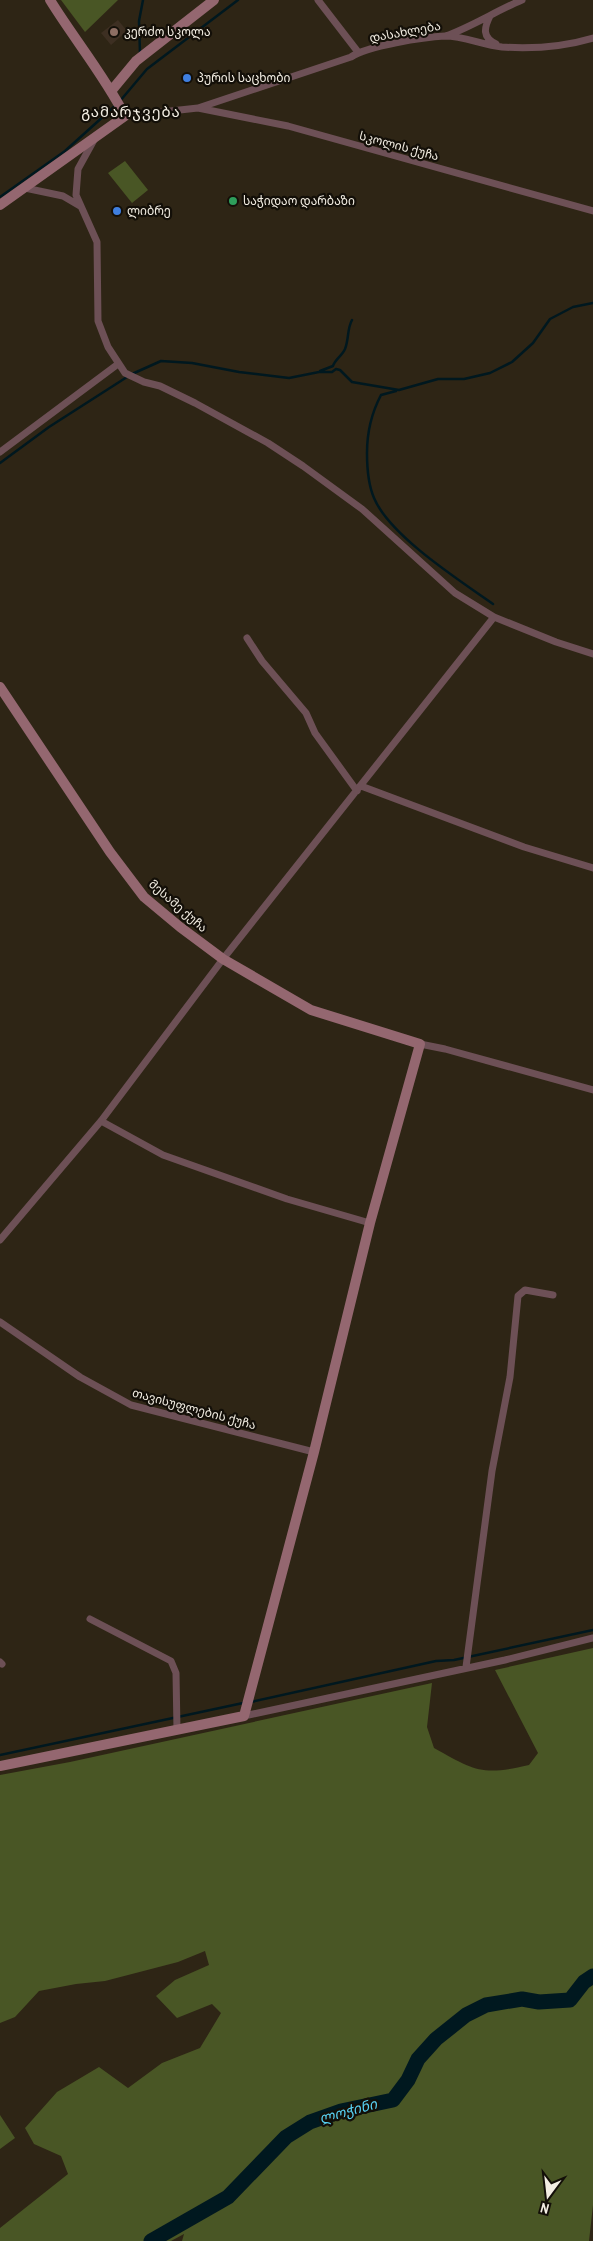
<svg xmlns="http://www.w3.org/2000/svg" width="593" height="2241" viewBox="0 0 593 2241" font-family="'Archivo Narrow','Noto Sans Georgian',sans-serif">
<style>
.education{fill:#3d2f22}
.green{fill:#495625}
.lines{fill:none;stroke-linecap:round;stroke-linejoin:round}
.stream{stroke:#00181f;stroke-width:2.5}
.river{stroke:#00181f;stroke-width:15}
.street{stroke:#6d5056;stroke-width:7}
.secondary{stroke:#946770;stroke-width:10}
.education-dot{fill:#8d6e63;stroke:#130f08;stroke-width:2}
.shop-dot{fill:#3f7fe0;stroke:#130f08;stroke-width:2}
.leisure-dot{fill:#2e9e5b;stroke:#130f08;stroke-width:2}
.labels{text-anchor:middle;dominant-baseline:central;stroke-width:4.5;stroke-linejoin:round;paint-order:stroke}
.poi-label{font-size:12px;fill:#f3eee3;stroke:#130f08;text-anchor:start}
.street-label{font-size:12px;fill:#f3eee3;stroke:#130f08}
.water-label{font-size:14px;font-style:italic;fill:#58d3f5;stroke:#130f08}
.quarter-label{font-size:15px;letter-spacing:1px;fill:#f3eee3;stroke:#130f08}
</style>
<rect width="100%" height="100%" fill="#2e2515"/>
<!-- education -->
<path class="education" d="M 118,20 L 127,31 L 111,45 L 101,33 Z"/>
<!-- green -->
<path class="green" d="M 61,0 L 118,0 L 85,32 Z
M 125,161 L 148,190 L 132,203 L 108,173 Z
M 593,1648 L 593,2205 L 589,2241 L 182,2241 L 184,2234 L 171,2241 L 0,2241 L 0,2228 L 68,2174 L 61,2156 L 34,2144 L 25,2128 L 57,2092 L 99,2067 L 128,2088 L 162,2063 L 200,2048 L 221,2013 L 212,2004 L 177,2018 L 156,1996 L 175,1980 L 209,1965 L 205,1951 L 178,1962 L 105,1981 L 76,1984 L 39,1991 L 15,2017 L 0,2023 L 0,1775 L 70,1762 L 432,1683 L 427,1727 L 434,1748 C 475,1771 482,1776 529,1765 L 538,1753 L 495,1670 Z
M 0,2115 L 15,2138 L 0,2149 Z"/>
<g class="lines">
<!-- stream -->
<path class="stream" d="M 140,53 L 139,21 L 143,0
M 120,101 L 147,69 L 238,0
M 0,197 L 65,151 L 116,105
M 320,371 L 333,366 C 335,359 342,356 345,349 C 349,339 347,329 352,320
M 132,374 L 161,361 L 192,363 L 239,372 L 289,378 L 319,372 L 332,372 L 336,369 L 340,370 L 352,382 L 399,390 L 438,379 L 464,379 L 490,373 L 512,362 L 533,343 L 550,319 L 573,307 L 593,303
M 396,391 L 381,395 C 371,414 367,431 367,453 C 367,468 368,484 374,498 C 390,536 459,580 493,604
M 0,463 L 49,427 L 127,377
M 251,1702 L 436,1661 L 454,1660 L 593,1630
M 0,1755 L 243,1703"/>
<!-- river -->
<path class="river" d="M 151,2241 L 228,2197 L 286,2137 L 310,2122 L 341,2111 L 393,2100 L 408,2080 L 418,2059 L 436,2039 L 466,2015 L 486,2005 L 522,1999 L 539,2002 L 570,2000 L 584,1982 L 593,1976"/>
<!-- street -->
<path class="street" d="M 318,0 L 358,52
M 490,16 C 484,28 482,37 496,44
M 446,36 C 473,26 496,11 522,0
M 198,108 L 288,126 L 593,211
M 125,116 L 198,108 L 351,57 C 367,46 424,37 445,36 C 463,36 483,45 502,47 C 533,49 563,47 593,38
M 94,140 L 78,169 L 76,195 L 97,242 L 98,321 L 108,347 L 125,373 L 144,382 L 160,386 L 195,403 L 268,443 L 303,466 L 362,509 L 455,593 L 494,617 L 556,642 L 593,654
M 25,188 L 63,196 L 80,206
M 0,452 L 118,364
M 247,638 L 262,661 L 306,713 L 315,733 L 357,791
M 361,786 L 524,847 L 593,868
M 420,1044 L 445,1049 L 593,1090
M 101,1121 L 163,1155 L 287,1199 L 370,1223
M 0,1240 L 101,1121 L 223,959 L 494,617
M 0,1322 L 80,1377 L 131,1405 L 314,1452
M 90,1619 L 171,1661 L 176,1673 L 177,1730
M 0,1662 L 2,1664
M 466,1667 L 492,1471 L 510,1377 L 518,1296 L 525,1290 L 553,1295
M 244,1716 L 505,1660 L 593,1638"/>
<!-- secondary -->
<path class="secondary" d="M 112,90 L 136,61 L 214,0
M 0,205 L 125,116 C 104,75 74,39 50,0
M 0,687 L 110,852 L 144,897 L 180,927 L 223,959 L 311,1010 L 420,1044 L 370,1223 L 314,1452 L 244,1716 L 0,1766"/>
</g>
<!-- markers -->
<circle class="education-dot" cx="114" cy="32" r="5"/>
<g class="shop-dot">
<circle cx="187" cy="78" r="5"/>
<circle cx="117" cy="211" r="5"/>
</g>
<circle class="leisure-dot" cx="233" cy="201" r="5"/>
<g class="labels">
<!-- poi labels -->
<g class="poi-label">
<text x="124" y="32">კერძო სკოლა</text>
<text x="197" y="78">პურის საცხობი</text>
<text x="243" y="201">საჭიდაო დარბაზი</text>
<text x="127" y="211">ლიბრე</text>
</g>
<!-- street labels -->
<g class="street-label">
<text transform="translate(405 32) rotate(-10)">დასახლება</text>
<text transform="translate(399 146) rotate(15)">სკოლის ქუჩა</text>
<text transform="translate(178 906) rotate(41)">მესამე ქუჩა</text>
<text transform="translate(194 1409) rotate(15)">თავისუფლების ქუჩა</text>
</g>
<!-- water labels -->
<g class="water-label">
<text transform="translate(348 2111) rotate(-15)">ლოჭინი</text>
</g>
<!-- quarter labels -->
<g class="quarter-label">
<text x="131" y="111">გამარჯვება</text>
</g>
</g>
<!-- north arrow -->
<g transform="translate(548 2196) rotate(195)" stroke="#130f08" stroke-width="4" paint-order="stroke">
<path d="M0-4L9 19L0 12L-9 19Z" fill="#f3eee3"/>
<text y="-8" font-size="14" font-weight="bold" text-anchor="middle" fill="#f3eee3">N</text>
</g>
</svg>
